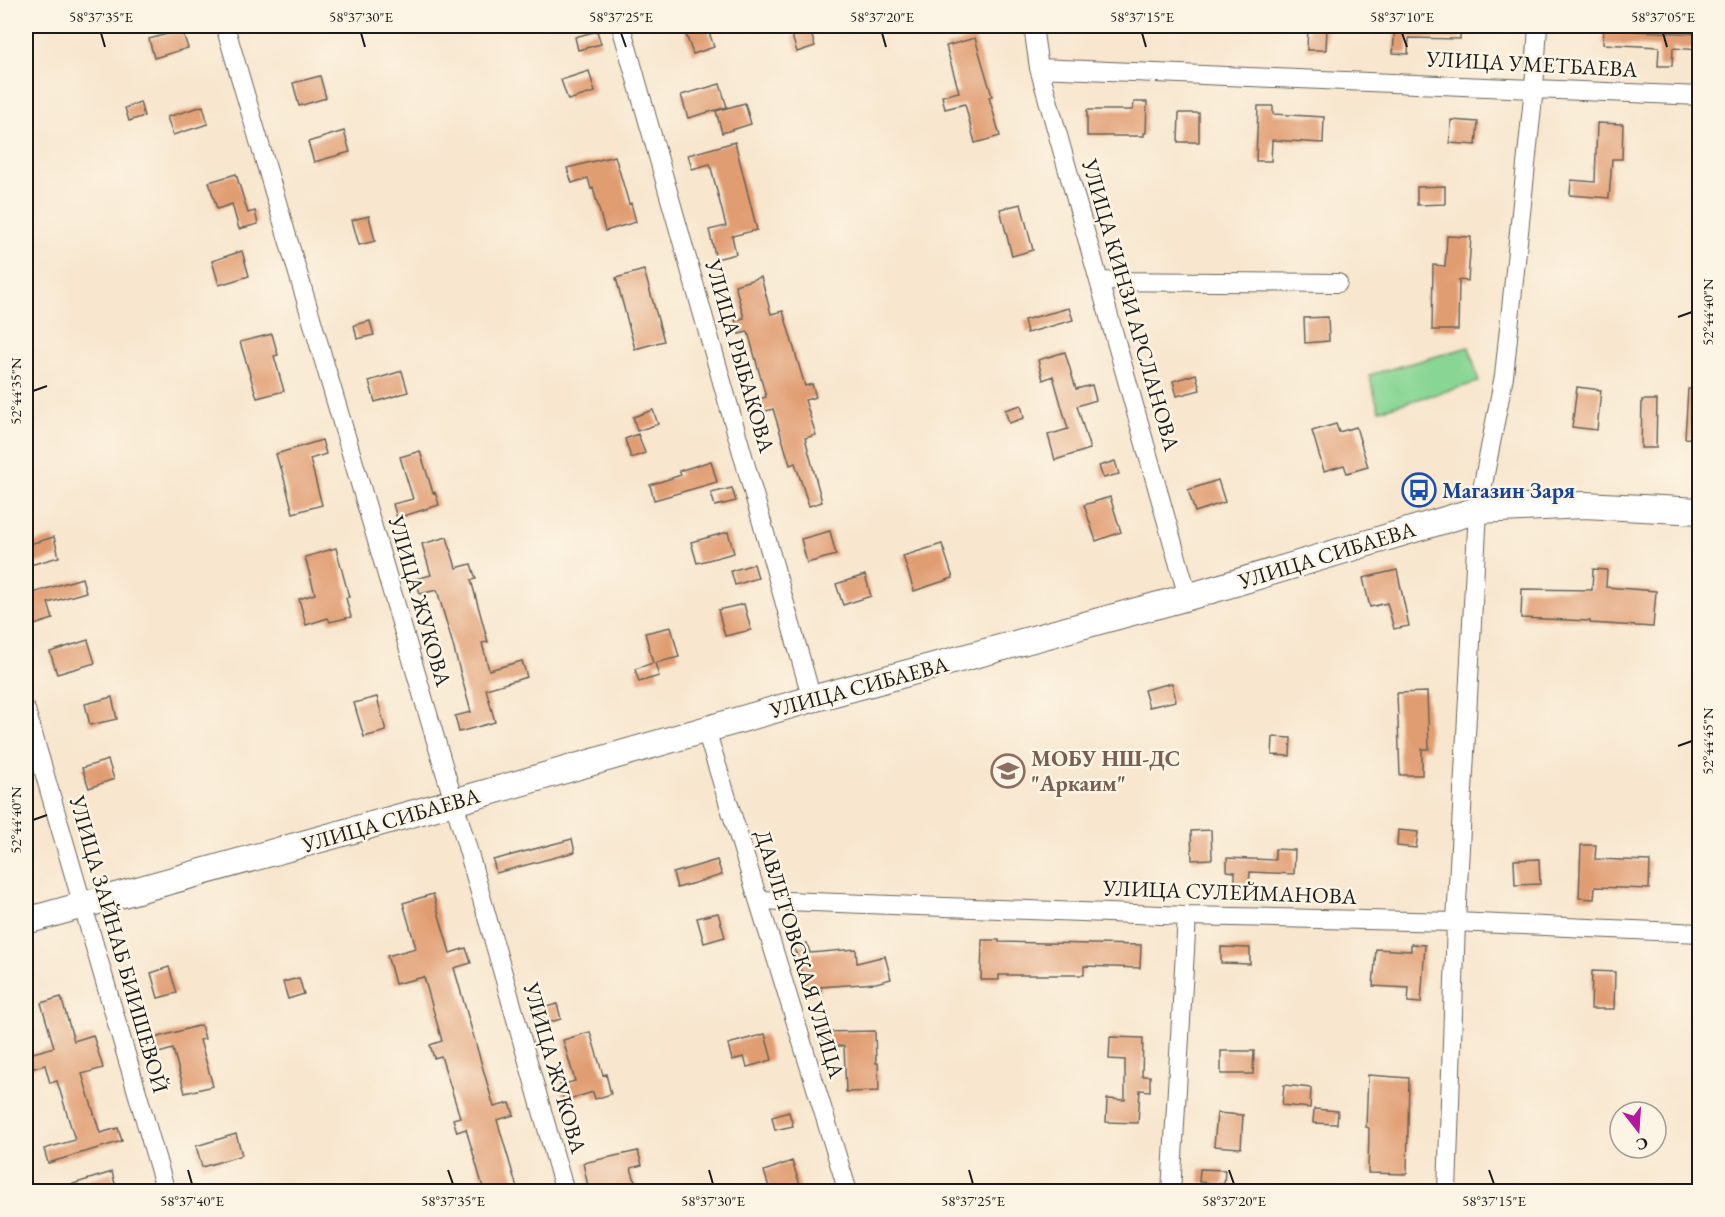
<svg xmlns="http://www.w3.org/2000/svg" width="1725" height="1217" viewBox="0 0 1725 1217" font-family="'EB Garamond',serif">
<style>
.green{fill:#89d694;stroke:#527958;stroke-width:1.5}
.building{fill:#e19d72}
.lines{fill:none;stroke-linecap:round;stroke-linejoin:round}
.minor-casing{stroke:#69635a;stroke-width:20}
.secondary-casing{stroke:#69635a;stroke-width:28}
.minor{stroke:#fff;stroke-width:18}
.secondary{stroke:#fff;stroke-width:26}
.ticks{fill:none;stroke:#1c1c1c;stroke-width:2}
.labels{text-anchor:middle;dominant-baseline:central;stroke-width:5;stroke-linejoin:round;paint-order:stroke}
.street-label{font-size:22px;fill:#1c1c1c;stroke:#fcf5e5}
.transit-label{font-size:22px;font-weight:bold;fill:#164399;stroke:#fcf5e5;text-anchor:start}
.education-label{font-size:22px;font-weight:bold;fill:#785e54;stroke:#fcf5e5;text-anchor:start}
.neatline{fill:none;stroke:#1c1c1c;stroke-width:2}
.ticks-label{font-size:15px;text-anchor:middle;fill:#1c1c1c}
</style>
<rect width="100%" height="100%" fill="#fcf5e5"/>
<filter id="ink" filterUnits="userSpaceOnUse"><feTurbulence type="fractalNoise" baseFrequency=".0167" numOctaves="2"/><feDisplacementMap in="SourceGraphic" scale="12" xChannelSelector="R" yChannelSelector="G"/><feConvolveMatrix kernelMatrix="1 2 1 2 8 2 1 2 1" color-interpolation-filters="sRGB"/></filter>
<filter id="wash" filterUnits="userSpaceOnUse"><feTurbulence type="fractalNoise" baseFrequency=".008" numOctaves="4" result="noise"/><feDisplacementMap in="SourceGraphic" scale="24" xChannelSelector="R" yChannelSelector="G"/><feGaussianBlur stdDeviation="1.35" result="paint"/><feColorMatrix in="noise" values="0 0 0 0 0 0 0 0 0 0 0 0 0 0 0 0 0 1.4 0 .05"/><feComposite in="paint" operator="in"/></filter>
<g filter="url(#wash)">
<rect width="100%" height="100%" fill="#f8e6ce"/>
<!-- green -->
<path class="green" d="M 1469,347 L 1479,382 L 1379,410 L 1369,375 Z"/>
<g id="blocks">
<!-- building -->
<path class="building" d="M 683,26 L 707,26 L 714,47 L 693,54 Z
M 1308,26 L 1327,26 L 1326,50 L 1307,50 Z
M 1395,26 L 1460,26 L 1460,39 L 1409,38 L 1408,54 L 1393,53 Z
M 1604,26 L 1635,27 L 1635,31 L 1700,34 L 1700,50 L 1673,48 L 1672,66 L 1658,66 L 1659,47 L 1603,44 Z
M 182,30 L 188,48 L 154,58 L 149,39 Z
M 810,30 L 815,46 L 797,52 L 792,36 Z
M 597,31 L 601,44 L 578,50 L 575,37 Z
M 975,38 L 992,96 L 989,97 L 1000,136 L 975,143 L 965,104 L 945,109 L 942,96 L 959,92 L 946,46 Z
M 589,71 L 595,92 L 568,100 L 561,80 Z
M 320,76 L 326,98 L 299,106 L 293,83 Z
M 720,84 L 727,107 L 688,118 L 681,95 Z
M 140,102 L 144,116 L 129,121 L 125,108 Z
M 1134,102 L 1147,102 L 1146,133 L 1144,133 L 1144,136 L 1087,136 L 1087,110 L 1133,110 Z
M 745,103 L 751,124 L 722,133 L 716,111 Z
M 203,106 L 208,124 L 173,135 L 167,117 Z
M 1258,106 L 1273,106 L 1273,114 L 1324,117 L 1323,143 L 1272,140 L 1271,161 L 1256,161 Z
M 1179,113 L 1199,113 L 1199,142 L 1178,142 Z
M 1451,120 L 1478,122 L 1476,145 L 1450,143 Z
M 1597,123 L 1623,124 L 1622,159 L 1612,159 L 1609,198 L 1570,195 L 1571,180 L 1595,182 Z
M 344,131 L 350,152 L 314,162 L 308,142 Z
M 735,142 L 757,230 L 732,236 L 736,254 L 716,259 L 709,230 L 726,226 L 710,164 L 692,169 L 688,155 Z
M 615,156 L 629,204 L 631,203 L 636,222 L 605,231 L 593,188 L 591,189 L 588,178 L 572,183 L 567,168 Z
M 236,174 L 248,213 L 255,211 L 258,224 L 239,229 L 232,204 L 217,209 L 209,182 Z
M 1445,186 L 1445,204 L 1417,205 L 1417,187 Z
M 1021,204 L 1033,250 L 1012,256 L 1000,209 Z
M 369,216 L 375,241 L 359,245 L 352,220 Z
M 1447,236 L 1471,237 L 1468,281 L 1459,280 L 1458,330 L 1432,330 L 1433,265 L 1445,266 Z
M 242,251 L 249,276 L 219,285 L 212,261 Z
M 644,270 L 664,341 L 635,349 L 616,278 Z
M 761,277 L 771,314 L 783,311 L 805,386 L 812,384 L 816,397 L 805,400 L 816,435 L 805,438 L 822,502 L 809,506 L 795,463 L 790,465 L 773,409 L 763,412 L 759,399 L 766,397 L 748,332 L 739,334 L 735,320 L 744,318 L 735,285 Z
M 1069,308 L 1073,320 L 1027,333 L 1024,320 Z
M 1328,317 L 1329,341 L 1305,343 L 1304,318 Z
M 370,321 L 374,335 L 357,339 L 354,325 Z
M 272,334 L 278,355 L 274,356 L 284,391 L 257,398 L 240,342 Z
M 1065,352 L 1076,389 L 1092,385 L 1096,400 L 1077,406 L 1090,449 L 1055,460 L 1048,435 L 1068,429 L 1053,376 L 1043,380 L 1038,360 Z
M 402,371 L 408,392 L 375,402 L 369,381 Z
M 1196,374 L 1200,390 L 1177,396 L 1173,381 Z
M 1577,387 L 1601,390 L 1597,430 L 1572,427 Z
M 1688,389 L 1700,389 L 1700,439 L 1685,438 Z
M 1642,400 L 1657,400 L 1656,448 L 1641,448 Z
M 1021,405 L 1024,418 L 1009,423 L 1005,410 Z
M 653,410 L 658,424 L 637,431 L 633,417 Z
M 1336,424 L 1339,432 L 1356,427 L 1368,467 L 1347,473 L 1344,465 L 1324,471 L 1312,431 Z
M 638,434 L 645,453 L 631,458 L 625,439 Z
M 322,440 L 326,454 L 310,459 L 322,505 L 293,513 L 281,467 L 280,468 L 276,454 Z
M 420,451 L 433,493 L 435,492 L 439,505 L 397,518 L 393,504 L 413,499 L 400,457 Z
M 711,461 L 717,482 L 654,500 L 650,485 L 681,475 L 679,471 Z
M 1115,461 L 1119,474 L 1103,478 L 1099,466 Z
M 1218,480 L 1225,502 L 1195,512 L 1188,490 Z
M 732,488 L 736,501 L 715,506 L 711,493 Z
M 1110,497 L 1121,532 L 1096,541 L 1084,505 Z
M 830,531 L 836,555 L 807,563 L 801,539 Z
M 728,532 L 734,553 L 697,563 L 691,542 Z
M 54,537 L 59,557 L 30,565 L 26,545 Z
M 447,537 L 456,568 L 471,564 L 476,579 L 471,580 L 488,642 L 482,643 L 489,670 L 522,661 L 527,677 L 486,689 L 495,722 L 459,732 L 455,716 L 471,712 L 451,638 L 437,590 L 420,594 L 416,579 L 431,575 L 422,544 Z
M 942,544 L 953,578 L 914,591 L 903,556 Z
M 336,548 L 349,597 L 346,598 L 351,617 L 330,622 L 328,618 L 306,625 L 299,599 L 315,594 L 305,557 Z
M 754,564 L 758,578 L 735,585 L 731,571 Z
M 1593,569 L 1607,570 L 1606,587 L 1656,591 L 1653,627 L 1590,623 L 1590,621 L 1521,618 L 1522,589 L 1592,590 Z
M 1397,570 L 1409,626 L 1394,629 L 1387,603 L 1370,607 L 1363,578 Z
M 865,575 L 871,596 L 843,605 L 836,584 Z
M 82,578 L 86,592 L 48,603 L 53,619 L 34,625 L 26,595 Z
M 744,604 L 751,630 L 725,636 L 718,610 Z
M 671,627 L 679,657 L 655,663 L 659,676 L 639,682 L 635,669 L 653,663 L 645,633 Z
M 88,640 L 95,663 L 57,674 L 50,652 Z
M 1172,683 L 1176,701 L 1149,707 L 1144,690 Z
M 1427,692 L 1429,749 L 1422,749 L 1422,775 L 1400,775 L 1397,693 Z
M 112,697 L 117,719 L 90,725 L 85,704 Z
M 377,697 L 386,731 L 364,737 L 354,703 Z
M 1273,737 L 1291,738 L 1290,756 L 1272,755 Z
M 108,760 L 114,779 L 89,788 L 82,768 Z
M 1211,830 L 1212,859 L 1192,860 L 1191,831 Z
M 1398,830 L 1418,832 L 1416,848 L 1397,846 Z
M 572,839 L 575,852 L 496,873 L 493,860 Z
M 1581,845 L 1596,845 L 1595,859 L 1650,861 L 1649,889 L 1595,887 L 1594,899 L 1579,898 Z
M 1275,849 L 1295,850 L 1294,874 L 1250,872 L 1249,884 L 1235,883 L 1235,872 L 1227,871 L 1227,858 L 1275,860 Z
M 1539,859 L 1540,884 L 1515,885 L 1514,860 Z
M 717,860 L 722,875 L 677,888 L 673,873 Z
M 433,894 L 450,953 L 466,948 L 471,963 L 454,968 L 494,1107 L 510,1103 L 514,1115 L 497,1120 L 518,1191 L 484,1191 L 466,1129 L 457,1132 L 453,1119 L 460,1117 L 441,1056 L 434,1058 L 430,1045 L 442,1041 L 424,977 L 395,984 L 390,965 L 387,956 L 416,948 L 403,903 Z
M 718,913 L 725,937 L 704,943 L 697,918 Z
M 982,940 L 999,940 L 999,942 L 1141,945 L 1140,968 L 1084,966 L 1084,975 L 999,975 L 999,980 L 981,980 Z
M 807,943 L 810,953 L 856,949 L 857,963 L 885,956 L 891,979 L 876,983 L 820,987 L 821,991 L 808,995 L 794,947 Z
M 1411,944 L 1425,945 L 1421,1003 L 1408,1002 L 1409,988 L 1373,986 L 1376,949 L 1411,951 Z
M 1221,947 L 1250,948 L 1250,964 L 1221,963 Z
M 169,967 L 177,993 L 158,998 L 151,973 Z
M 1592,971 L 1615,972 L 1614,1009 L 1591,1009 Z
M 299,978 L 304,994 L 288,999 L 283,982 Z
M 61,997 L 74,1041 L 93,1035 L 103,1068 L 82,1074 L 100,1133 L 118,1128 L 122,1141 L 48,1163 L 44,1149 L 75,1140 L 57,1081 L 50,1083 L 45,1065 L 26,1070 L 26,1055 L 54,1047 L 41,1003 Z
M 557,1004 L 561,1019 L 543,1024 L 539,1009 Z
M 201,1025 L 205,1039 L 200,1040 L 213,1086 L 185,1093 L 173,1049 L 155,1054 L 151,1039 Z
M 875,1031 L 876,1063 L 878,1063 L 879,1091 L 846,1092 L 844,1046 L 824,1046 L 823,1032 Z
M 590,1032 L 603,1075 L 606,1074 L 611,1094 L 595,1099 L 593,1092 L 564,1101 L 560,1085 L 575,1081 L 563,1040 Z
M 765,1034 L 772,1060 L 747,1067 L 744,1057 L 732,1060 L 728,1044 Z
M 1110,1037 L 1143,1038 L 1142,1076 L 1150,1076 L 1150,1091 L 1140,1090 L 1138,1123 L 1106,1122 L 1107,1099 L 1125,1100 L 1125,1060 L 1109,1059 Z
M 1221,1051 L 1254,1051 L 1253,1074 L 1221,1074 Z
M 1368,1075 L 1409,1078 L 1407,1174 L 1368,1173 L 1369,1128 L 1366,1127 Z
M 1284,1085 L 1311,1088 L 1310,1108 L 1282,1105 Z
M 1314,1109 L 1338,1111 L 1337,1124 L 1313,1123 Z
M 789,1112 L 793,1126 L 775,1130 L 772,1117 Z
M 1217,1113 L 1243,1115 L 1241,1148 L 1214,1146 Z
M 236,1134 L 242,1155 L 202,1167 L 196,1146 Z
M 638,1151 L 642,1165 L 631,1168 L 638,1191 L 589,1191 L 583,1163 Z
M 792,1161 L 802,1191 L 770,1191 L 764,1171 Z
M 1200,1169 L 1225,1170 L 1224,1184 L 1199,1182 Z
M 112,1172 L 117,1191 L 60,1191 L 60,1188 Z"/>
</g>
</g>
<g filter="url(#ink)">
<use href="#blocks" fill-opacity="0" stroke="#69635a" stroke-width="1.5"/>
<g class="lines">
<defs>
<path id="minor" d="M 225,26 L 464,836 L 565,1192
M 621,26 L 812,699
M 1033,26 L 1039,68 L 1188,597
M 1039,68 L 1700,96
M 1099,281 L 1338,283
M 26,710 L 166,1192
M 706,730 L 848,1192
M 759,900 L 1187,916 L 1456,922 L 1700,933
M 1171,1192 L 1187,916
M 1447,1192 L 1456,922 L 1478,510 L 1504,376 L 1534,88 L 1538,26"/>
<path id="secondary" d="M 26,921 L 454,802 L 812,699 L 1188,597 L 1478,510 L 1584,505 L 1700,511"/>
</defs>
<!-- minor casing -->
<use href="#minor" class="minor-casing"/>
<!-- secondary casing -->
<use href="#secondary" class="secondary-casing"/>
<!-- minor -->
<use href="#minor" class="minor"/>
<!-- secondary -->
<use href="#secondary" class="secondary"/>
</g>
</g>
<!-- ticks -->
<path class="ticks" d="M 101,33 L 105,47M 361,33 L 365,47M 621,33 L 626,47M 882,33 L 886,47M 1142,33 L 1146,47M 1402,33 L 1407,47M 1663,33 L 1667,47M 1678,317 L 1692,312M 33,391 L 47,386M 1678,746 L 1692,741M 33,820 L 47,815M 188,1170 L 192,1184M 448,1170 L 453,1184M 709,1170 L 713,1184M 969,1170 L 973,1184M 1229,1170 L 1234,1184M 1489,1170 L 1494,1184"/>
<!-- icons -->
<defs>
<symbol id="bus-ring" viewBox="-11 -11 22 22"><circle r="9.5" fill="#fcf5e5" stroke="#1a4fb4" stroke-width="1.5"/><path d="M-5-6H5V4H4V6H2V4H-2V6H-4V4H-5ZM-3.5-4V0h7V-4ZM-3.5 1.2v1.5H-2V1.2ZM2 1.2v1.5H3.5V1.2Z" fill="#1a4fb4"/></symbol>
<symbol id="school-ring" viewBox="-11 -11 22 22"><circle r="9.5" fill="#fcf5e5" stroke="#8d6e63" stroke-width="1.5"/><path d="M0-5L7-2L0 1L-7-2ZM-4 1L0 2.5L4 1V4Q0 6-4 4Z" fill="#8d6e63"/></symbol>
</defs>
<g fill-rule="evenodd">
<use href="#bus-ring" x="1400" y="471" width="38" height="38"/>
<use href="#school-ring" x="989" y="752" width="38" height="38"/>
</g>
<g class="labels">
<!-- street labels -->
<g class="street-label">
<text transform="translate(1532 64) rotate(3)">УЛИЦА УМЕТБАЕВА</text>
<text transform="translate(1131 305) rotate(74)">УЛИЦА КИНЗИ АРСЛАНОВА</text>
<text transform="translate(740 356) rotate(74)">УЛИЦА РЫБАКОВА</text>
<text transform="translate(1327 555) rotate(-17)">УЛИЦА СИБАЕВА</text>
<text transform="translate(420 601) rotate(74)">УЛИЦА ЖУКОВА</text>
<text transform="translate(859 687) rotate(-15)">УЛИЦА СИБАЕВА</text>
<text transform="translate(391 820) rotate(-16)">УЛИЦА СИБАЕВА</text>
<text transform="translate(1230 892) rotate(2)">УЛИЦА СУЛЕЙМАНОВА</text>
<text transform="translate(119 944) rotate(74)">УЛИЦА ЗАЙНАБ БИИШЕВОЙ</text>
<text transform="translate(800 954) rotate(73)">ДАВЛЕТОВСКАЯ УЛИЦА</text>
<text transform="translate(555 1068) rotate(74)">УЛИЦА ЖУКОВА</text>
</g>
<!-- transit labels -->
<g class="transit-label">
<text x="1442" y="490">Магазин Заря</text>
</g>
<!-- education labels -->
<g class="education-label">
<text x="1031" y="758">МОБУ НШ-ДС<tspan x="1031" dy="25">"Аркаим"</tspan></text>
</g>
</g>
<!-- margin -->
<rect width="1725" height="1217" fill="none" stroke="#fcf5e5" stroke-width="66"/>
<!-- north arrow -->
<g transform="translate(1638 1130) rotate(163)"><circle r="28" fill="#fcf5e5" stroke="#a29e95" stroke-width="1.5"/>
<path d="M0-4.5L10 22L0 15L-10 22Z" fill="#b5179e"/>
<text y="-9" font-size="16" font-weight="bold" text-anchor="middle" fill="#1c1c1c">С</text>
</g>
<rect x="33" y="33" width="1659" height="1151" class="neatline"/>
<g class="ticks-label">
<text x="101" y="22">58°37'35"E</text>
<text x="361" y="22">58°37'30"E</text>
<text x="621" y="22">58°37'25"E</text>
<text x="882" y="22">58°37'20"E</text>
<text x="1142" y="22">58°37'15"E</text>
<text x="1402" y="22">58°37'10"E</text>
<text x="1663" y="22">58°37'05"E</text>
<text transform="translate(1708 312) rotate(-90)" y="5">52°44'40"N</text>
<text transform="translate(16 391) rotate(-90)" y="5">52°44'35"N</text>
<text transform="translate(1708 741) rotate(-90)" y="5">52°44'45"N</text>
<text transform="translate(16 820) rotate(-90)" y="5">52°44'40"N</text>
<text x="192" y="1206">58°37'40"E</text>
<text x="453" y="1206">58°37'35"E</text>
<text x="713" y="1206">58°37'30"E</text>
<text x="973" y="1206">58°37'25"E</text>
<text x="1234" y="1206">58°37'20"E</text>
<text x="1494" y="1206">58°37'15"E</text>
</g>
</svg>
